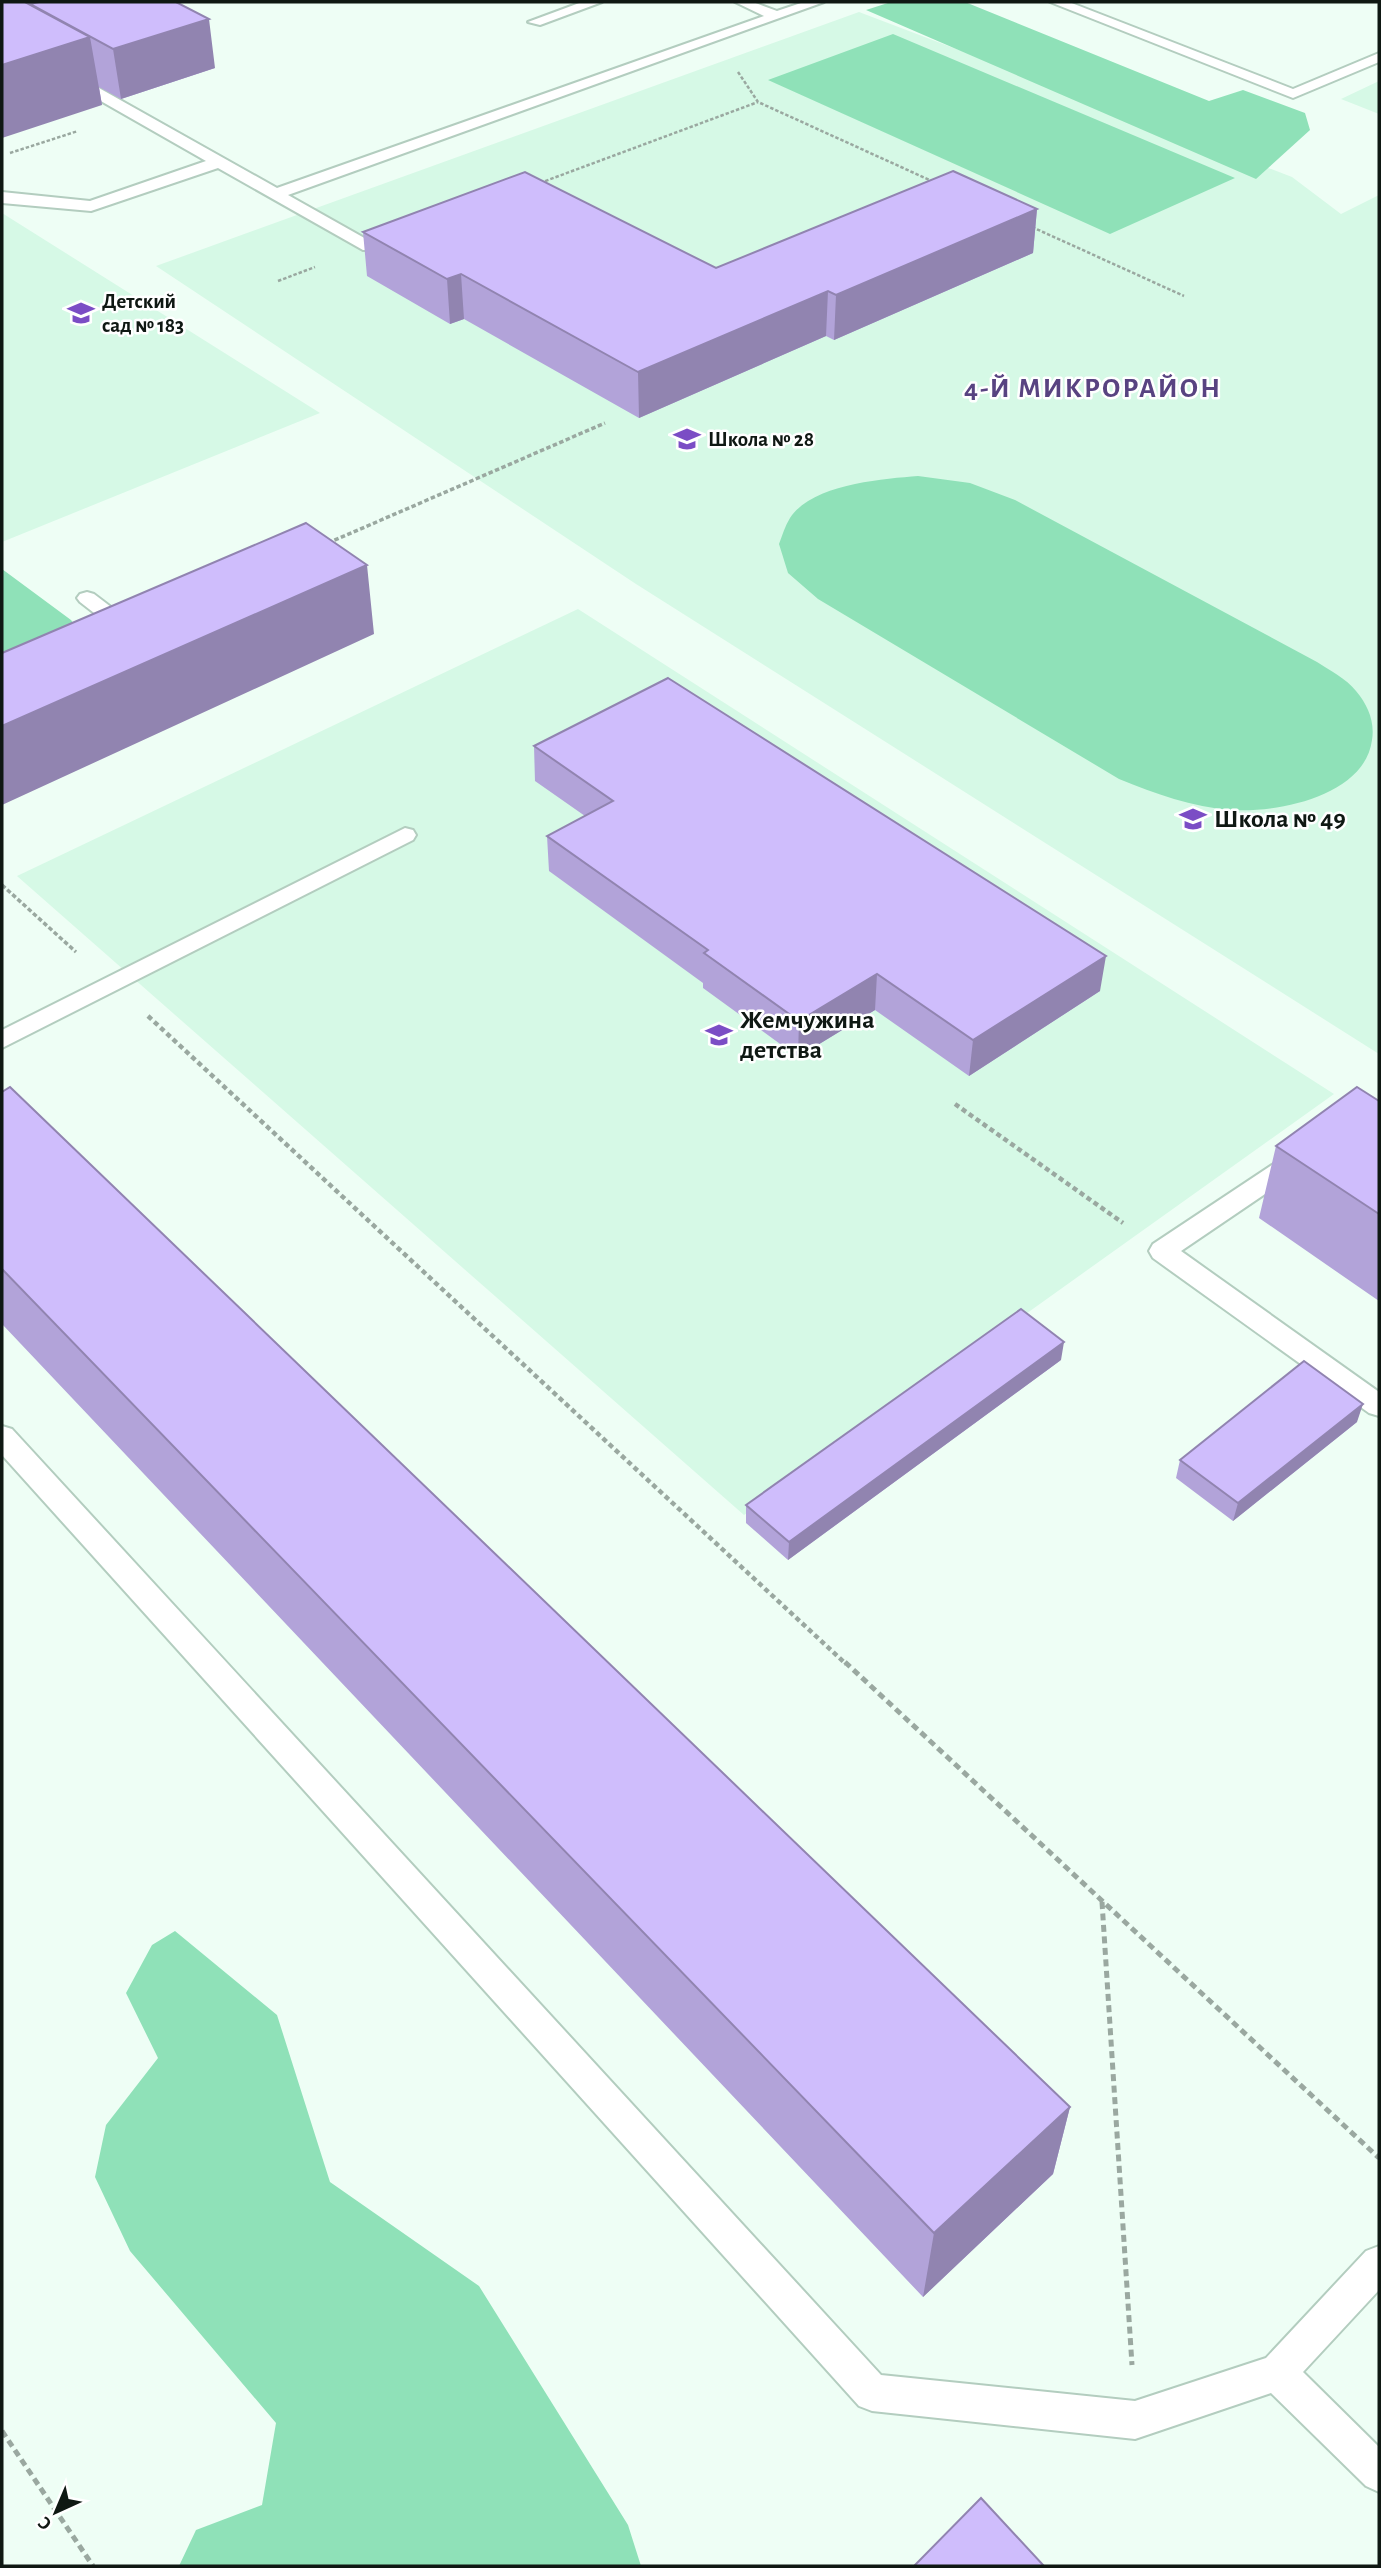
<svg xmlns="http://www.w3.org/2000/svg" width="1381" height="2568" viewBox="0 0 1381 2568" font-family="'Alegreya Sans',sans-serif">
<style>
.built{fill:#d6f9e6}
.green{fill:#8fe1b8}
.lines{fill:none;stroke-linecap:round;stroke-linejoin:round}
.lane-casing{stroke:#b3cdbf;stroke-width:4}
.path-far3{stroke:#9aa8a0;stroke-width:2.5;stroke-dasharray:3.5 2;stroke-linecap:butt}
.path-far2{stroke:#9aa8a0;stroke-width:3.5;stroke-dasharray:4.5 2.5;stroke-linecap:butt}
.path-far1{stroke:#9aa8a0;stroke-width:4.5;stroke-dasharray:5 3.5;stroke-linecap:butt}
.path{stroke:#9aa8a0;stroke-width:5;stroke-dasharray:7 4.5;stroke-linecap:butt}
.lane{fill:#fff;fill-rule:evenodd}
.wall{fill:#b2a3d9}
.shaded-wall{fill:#9184b0}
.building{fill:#cfbdfc;stroke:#9184b0;stroke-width:2}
.labels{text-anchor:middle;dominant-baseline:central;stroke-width:5;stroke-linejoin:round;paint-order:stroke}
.far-poi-label{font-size:21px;font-weight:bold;fill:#0f1813;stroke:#fff;text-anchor:start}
.poi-label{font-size:26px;font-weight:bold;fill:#0f1813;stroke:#fff;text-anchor:start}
.far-district-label{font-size:28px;font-weight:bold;letter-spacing:2px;fill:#584381;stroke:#fff}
</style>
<rect width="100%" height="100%" fill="#eefef5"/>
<!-- built -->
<path class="built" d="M 859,12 L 1292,177 L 1341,214 L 1379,195 L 1379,1054 L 636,584 L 156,266 Z
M 1379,81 L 1379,114 L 1341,99 Z
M 2,213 L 320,413 L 2,542 Z
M 578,609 L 1334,1094 L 744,1515 L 17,876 Z"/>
<!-- green -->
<path class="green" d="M 891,2 L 965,2 L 1209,101 L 1243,90 L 1305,113 L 1310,130 L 1256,179 L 866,10 Z
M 893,34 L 1235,178 L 1110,234 L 768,80 Z
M 918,476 L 970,483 L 1015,500 L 1317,662 C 1329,670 1347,679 1356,691 C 1368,705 1375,722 1372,740 C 1365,795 1280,813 1232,810 C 1191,807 1156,794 1119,779 L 818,599 L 788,573 L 779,544 C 782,536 785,526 790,518 C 812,484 882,479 918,476 Z
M 2,569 L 71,620 L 77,628 L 2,676 Z
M 175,1931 L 277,2015 L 330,2182 L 479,2286 L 628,2525 L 641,2566 L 179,2566 L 196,2530 L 262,2505 L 276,2423 L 130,2251 L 95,2177 L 106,2125 L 158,2058 L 126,1993 L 152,1945 Z"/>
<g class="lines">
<defs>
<path id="lane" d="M 582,2 L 602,2 L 540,25 L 528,22 Z
M 735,2 L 753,2 L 777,11 L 804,2 L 824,2 L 288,195 L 375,244 L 375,250 L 363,250 L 218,168 L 91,211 L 2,203 L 2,192 L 90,201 L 206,161 L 64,80 L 64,74 L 74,74 L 277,188 L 764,16 Z
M 1050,2 L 1069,2 L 1293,89 L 1379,53 L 1379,62 L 1293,98 Z
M 87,592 L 94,594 L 136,626 L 139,630 L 136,634 L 118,635 L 116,630 L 80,602 L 77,598 L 80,594 Z
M 405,828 L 413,830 L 416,835 L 413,840 L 2,1048 L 2,1030 Z
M 1296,1152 L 1305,1155 L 1309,1161 L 1305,1167 L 1181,1251 L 1379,1392 L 1379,1416 L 1369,1413 L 1153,1258 L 1149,1251 L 1153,1244 L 1287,1155 Z
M 2,1426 L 12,1429 L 881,2375 L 1135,2401 L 1266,2358 L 1366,2251 L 1379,2246 L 1379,2290 L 1303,2372 L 1379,2447 L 1379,2492 L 1366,2486 L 1271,2393 L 1135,2439 L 872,2411 L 859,2406 L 2,1455 Z"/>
</defs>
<!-- lane casing -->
<use href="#lane" class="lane-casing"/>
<!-- path-far3 -->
<path class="path-far3" d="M 738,72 L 758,102 L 934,182
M 10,153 L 78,131
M 540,183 L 758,102
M 1032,227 L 1184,296
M 278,281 L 315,267"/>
<!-- path-far2 -->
<path class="path-far2" d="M 328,543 L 605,423
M 2,885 L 76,952"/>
<!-- path-far1 -->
<path class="path-far1" d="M 148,1016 L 846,1664
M 955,1104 L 1123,1223"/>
<!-- path -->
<path class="path" d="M 845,1662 L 1379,2158
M 1102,1902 L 1132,2365
M 2,2431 L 93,2566"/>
<!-- lane -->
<use href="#lane" class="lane"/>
</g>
<!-- wall -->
<path class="wall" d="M 30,5 L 215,68 L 121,99 L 99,87 L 102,105 Z
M 1037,209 L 1033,253 L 834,340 L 826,336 L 639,418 L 464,319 L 450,324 L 367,276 L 363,232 L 716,268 Z
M 534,746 L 1100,991 L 969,1076 L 875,1010 L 798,1057 L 703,988 L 703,983 L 549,871 L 547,836 L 585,816 L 535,781 Z
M 2,1092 L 1070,2107 L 1053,2174 L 923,2297 L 2,1324 Z
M 1379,1101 L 1379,1301 L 1259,1218 L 1276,1146 Z
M 1061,1360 L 788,1560 L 746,1523 L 746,1505 Z
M 1357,1422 L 1233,1521 L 1176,1478 L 1180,1460 Z"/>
<!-- shaded-wall -->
<path class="shaded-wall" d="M 209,19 L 215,68 L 121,99 L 113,49 Z
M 90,37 L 102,105 L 2,138 L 2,65 Z
M 1037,209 L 1033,253 L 834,340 L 836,295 Z
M 461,274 L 464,319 L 450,324 L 447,279 Z
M 828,291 L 826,336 L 639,418 L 638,372 Z
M 367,565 L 374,634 L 2,805 L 2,726 Z
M 1106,956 L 1100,991 L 969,1076 L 973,1040 Z
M 877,974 L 875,1010 L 798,1057 L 799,1021 Z
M 1064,1342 L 1061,1360 L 788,1560 L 789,1542 Z
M 1363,1404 L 1357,1422 L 1233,1521 L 1238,1503 Z
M 1070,2107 L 1053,2174 L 923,2297 L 934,2233 Z"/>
<!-- building -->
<path class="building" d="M 2,2 L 25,2 L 90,37 L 2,65 Z
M 39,2 L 176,2 L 209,19 L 113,49 L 30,4 Z
M 953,171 L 1037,209 L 836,295 L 828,291 L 638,372 L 461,274 L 447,279 L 363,232 L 525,172 L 716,268 Z
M 306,523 L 367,565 L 2,726 L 2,653 Z
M 668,678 L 1106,956 L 973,1040 L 877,974 L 799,1021 L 704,953 L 708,950 L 547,836 L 613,801 L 534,746 Z
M 10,1087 L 1070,2107 L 934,2233 L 2,1269 L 2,1092 Z
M 1357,1087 L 1379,1101 L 1379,1214 L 1276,1146 Z
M 1021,1309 L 1064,1342 L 789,1542 L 746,1505 Z
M 1304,1361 L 1363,1404 L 1238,1503 L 1180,1460 Z
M 981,2498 L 1044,2566 L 914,2566 Z"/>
<!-- icons -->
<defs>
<symbol id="school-bare" viewBox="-9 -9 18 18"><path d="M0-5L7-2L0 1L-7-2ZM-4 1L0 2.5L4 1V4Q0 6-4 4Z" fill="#7b4dc5" stroke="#fff" stroke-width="2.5" paint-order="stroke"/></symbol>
</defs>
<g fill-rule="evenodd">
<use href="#school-bare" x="62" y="294" width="38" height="38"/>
<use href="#school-bare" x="668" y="420" width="38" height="38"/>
<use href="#school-bare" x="1174" y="800" width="38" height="38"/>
<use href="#school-bare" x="700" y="1016" width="38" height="38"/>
</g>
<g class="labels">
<!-- far-poi labels -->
<g class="far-poi-label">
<text x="102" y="301">Детский<tspan x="102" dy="24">сад № 183</tspan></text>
<text x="708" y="439">Школа № 28</text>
</g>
<!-- poi labels -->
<g class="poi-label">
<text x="1214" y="819">Школа № 49</text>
<text x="740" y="1020">Жемчужина<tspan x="740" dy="30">детства</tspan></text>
</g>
<!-- far-district labels -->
<g class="far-district-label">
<text x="1093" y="389">4-Й МИКРОРАЙОН</text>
</g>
</g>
<!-- border -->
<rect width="1381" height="2568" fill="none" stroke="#0f1813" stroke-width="7"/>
<!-- north arrow -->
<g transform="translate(56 2512) rotate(224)" stroke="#ffffff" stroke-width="5" paint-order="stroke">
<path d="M0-5L12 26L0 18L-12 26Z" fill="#0f1813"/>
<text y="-10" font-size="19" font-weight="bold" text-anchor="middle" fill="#0f1813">С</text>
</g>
</svg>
